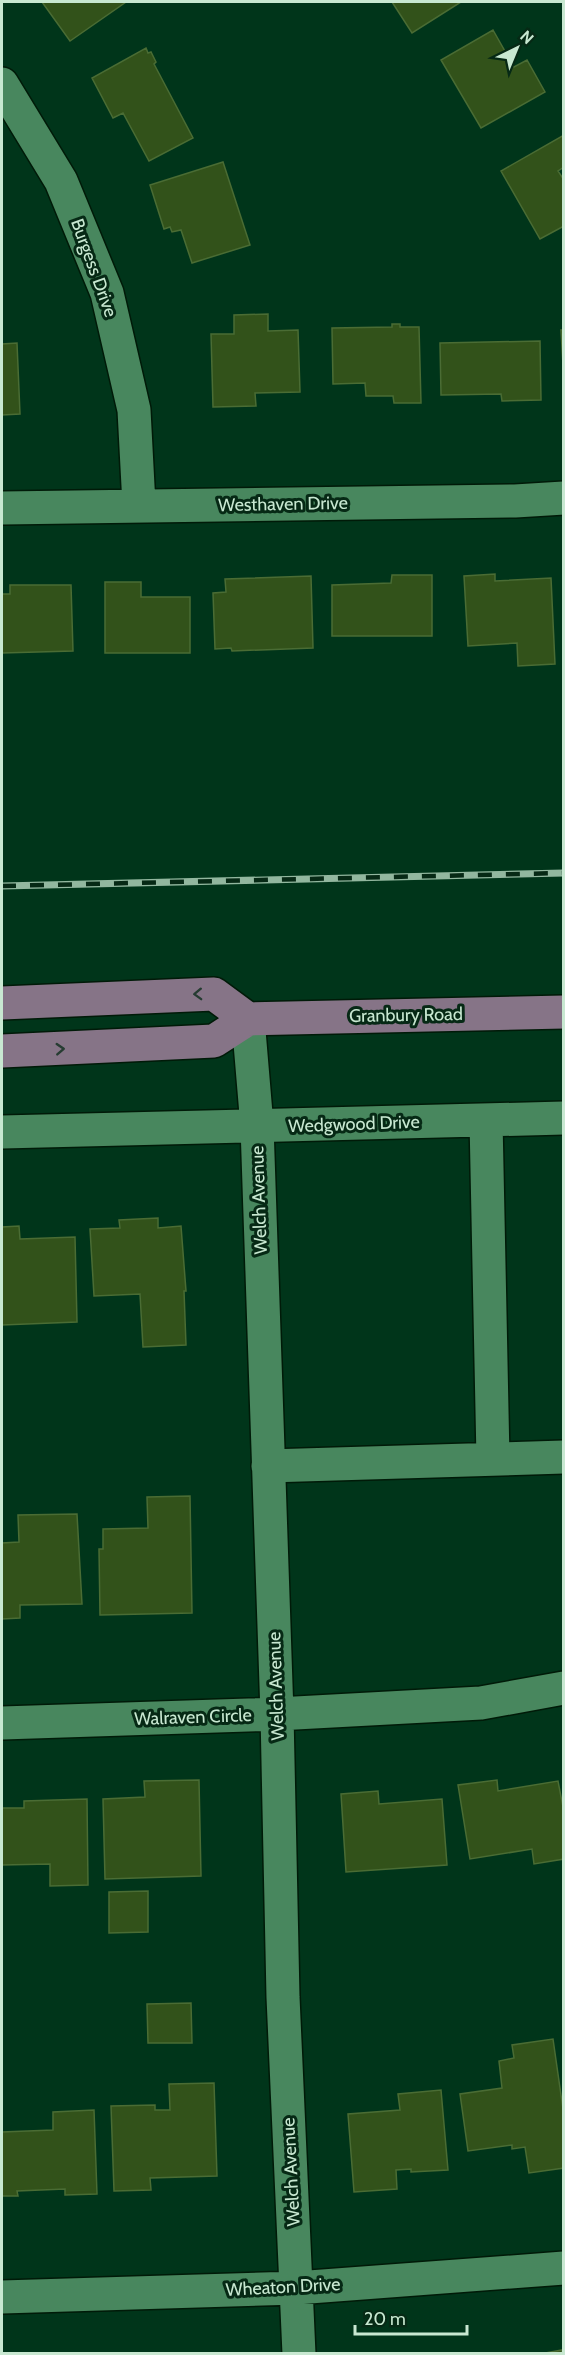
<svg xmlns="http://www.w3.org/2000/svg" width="565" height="2355" viewBox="0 0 565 2355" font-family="Cabin,sans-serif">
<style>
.building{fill:#32521a;stroke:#4a6c34;stroke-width:1.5}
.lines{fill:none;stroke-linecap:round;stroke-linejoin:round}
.minor-casing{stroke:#001a08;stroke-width:36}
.major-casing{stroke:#001a08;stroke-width:36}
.minor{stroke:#48875e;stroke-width:33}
.major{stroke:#867487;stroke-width:33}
.rail-casing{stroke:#92b79f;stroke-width:7}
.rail{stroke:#062915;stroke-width:4.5;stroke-dasharray:14;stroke-linecap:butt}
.oneway{stroke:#263c32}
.labels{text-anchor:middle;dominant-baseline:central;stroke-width:6;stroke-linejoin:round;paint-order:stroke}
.street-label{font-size:18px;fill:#c8e8d1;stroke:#062915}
</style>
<rect width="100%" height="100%" fill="#00351a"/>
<!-- building -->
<path class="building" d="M 42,2 L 126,2 L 70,41 Z
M 392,2 L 461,2 L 412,33 Z
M 493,30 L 514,67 L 527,60 L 545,92 L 481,128 L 441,60 Z
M 146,48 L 148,53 L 151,52 L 156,62 L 154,64 L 193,138 L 149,161 L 123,113 L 113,118 L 92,78 Z
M 564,135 L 564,167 L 558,171 L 564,180 L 564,226 L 540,239 L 501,171 Z
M 223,162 L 250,245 L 192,263 L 181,230 L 172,232 L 170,227 L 164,229 L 150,185 Z
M 268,314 L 268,331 L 298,330 L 300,392 L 255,393 L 256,406 L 213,407 L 211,334 L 234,334 L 234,315 Z
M 392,324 L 400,324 L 400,327 L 419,327 L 421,403 L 394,403 L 393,396 L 366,396 L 365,383 L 333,384 L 332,328 L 392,327 Z
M 561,330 L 564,330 L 564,383 Z
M 540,341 L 541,400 L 502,401 L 501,394 L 441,395 L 440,343 Z
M 17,343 L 20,414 L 2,415 L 2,344 Z
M 495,574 L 495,581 L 551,578 L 555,664 L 518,666 L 517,643 L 468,646 L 464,576 Z
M 392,575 L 432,575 L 432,636 L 332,636 L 332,585 L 391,583 Z
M 311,576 L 313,648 L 232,651 L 231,648 L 215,649 L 213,593 L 226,592 L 225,579 Z
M 105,582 L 141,582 L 141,597 L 190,597 L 190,653 L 105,653 Z
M 10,585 L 71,585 L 73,651 L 2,653 L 2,594 L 10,594 Z
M 158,1218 L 158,1228 L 181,1226 L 186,1291 L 184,1291 L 186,1345 L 143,1347 L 140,1294 L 94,1296 L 90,1229 L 120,1228 L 119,1220 Z
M 19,1226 L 20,1239 L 75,1237 L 77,1322 L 2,1325 L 2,1227 Z
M 190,1496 L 192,1613 L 100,1615 L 99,1549 L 103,1549 L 103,1529 L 148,1528 L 147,1497 Z
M 77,1514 L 82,1604 L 20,1605 L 20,1618 L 2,1619 L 2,1543 L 19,1542 L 18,1515 Z
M 199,1780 L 201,1876 L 105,1879 L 103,1799 L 145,1797 L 144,1781 Z
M 497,1780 L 498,1791 L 558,1781 L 564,1812 L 564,1859 L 534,1864 L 532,1849 L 470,1859 L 458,1785 Z
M 378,1791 L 379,1804 L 442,1799 L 447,1865 L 346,1872 L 341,1794 Z
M 87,1799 L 88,1885 L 50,1886 L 50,1864 L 2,1865 L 2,1808 L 24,1808 L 24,1801 Z
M 148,1891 L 148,1932 L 109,1933 L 109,1892 Z
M 191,2003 L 192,2043 L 148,2043 L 147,2004 Z
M 553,2039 L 564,2116 L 564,2168 L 529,2173 L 525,2147 L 512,2149 L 512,2145 L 468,2151 L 460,2094 L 502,2088 L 499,2061 L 514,2058 L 512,2045 Z
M 214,2083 L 217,2176 L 150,2178 L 151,2190 L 114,2191 L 111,2106 L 155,2105 L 155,2110 L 170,2110 L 169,2084 Z
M 441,2090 L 448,2170 L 411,2172 L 411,2169 L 396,2170 L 397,2189 L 354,2192 L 348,2114 L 400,2110 L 398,2094 Z
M 94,2110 L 97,2194 L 65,2195 L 65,2189 L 17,2191 L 18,2196 L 2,2196 L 2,2132 L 53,2130 L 53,2112 Z
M 562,2350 L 562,2354 L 540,2354 Z"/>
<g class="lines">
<defs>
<path id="minor" d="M 2,84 L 61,181 L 107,293 L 134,410 L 139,505
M 2,508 L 515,501 L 564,498
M 248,1019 L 257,1126 L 277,1714 L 283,1997 L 299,2354
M 486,1120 L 493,1459
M 2,1132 L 564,1118
M 268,1466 L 564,1457
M 2,1723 L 277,1714 L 481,1703 L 564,1688
M 2,2297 L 296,2288 L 564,2268"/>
<path id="major" d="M 2,1003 L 214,994 L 248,1019
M 2,1051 L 214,1041 L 248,1019 L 564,1012"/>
</defs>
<!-- minor casing -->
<use href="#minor" class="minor-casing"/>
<!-- major casing -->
<use href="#major" class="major-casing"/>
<!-- minor -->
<use href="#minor" class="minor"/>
<!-- major -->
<use href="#major" class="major"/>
<defs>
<path id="rail" d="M 2,886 L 564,873"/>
</defs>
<!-- rail casing -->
<use href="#rail" class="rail-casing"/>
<!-- rail -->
<use href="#rail" class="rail"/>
</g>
<!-- one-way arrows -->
<defs><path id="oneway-chevron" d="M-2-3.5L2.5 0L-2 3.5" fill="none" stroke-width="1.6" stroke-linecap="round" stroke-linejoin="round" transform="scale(1.5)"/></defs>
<g class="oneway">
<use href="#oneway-chevron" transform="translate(198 994) rotate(178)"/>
<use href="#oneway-chevron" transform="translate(60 1049) rotate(-3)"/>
</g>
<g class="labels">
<!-- street labels -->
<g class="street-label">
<text transform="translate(94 268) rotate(70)">Burgess Drive</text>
<text transform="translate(283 504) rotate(-1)">Westhaven Drive</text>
<text transform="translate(406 1015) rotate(-1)">Granbury Road</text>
<text transform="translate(354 1124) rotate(-2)">Wedgwood Drive</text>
<text transform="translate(259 1200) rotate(-92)">Welch Avenue</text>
<text transform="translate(276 1686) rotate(-92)">Welch Avenue</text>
<text transform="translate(193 1717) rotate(-2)">Walraven Circle</text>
<text transform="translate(291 2172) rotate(-93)">Welch Avenue</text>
<text transform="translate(283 2287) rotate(-3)">Wheaton Drive</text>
</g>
</g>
<!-- border -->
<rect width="565" height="2355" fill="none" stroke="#c8e8d1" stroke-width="6"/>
<!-- north arrow -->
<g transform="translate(517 48) rotate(43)" stroke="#062915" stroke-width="4.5" paint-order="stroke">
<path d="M0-4.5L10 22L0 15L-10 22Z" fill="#c8e8d1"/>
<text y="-9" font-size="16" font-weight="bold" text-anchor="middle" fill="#c8e8d1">N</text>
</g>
<!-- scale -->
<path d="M355 2325v9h112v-9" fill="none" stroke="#c8e8d1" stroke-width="3"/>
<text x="364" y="2325" font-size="18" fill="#c8e8d1" stroke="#062915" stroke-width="4.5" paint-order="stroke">20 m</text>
</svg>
